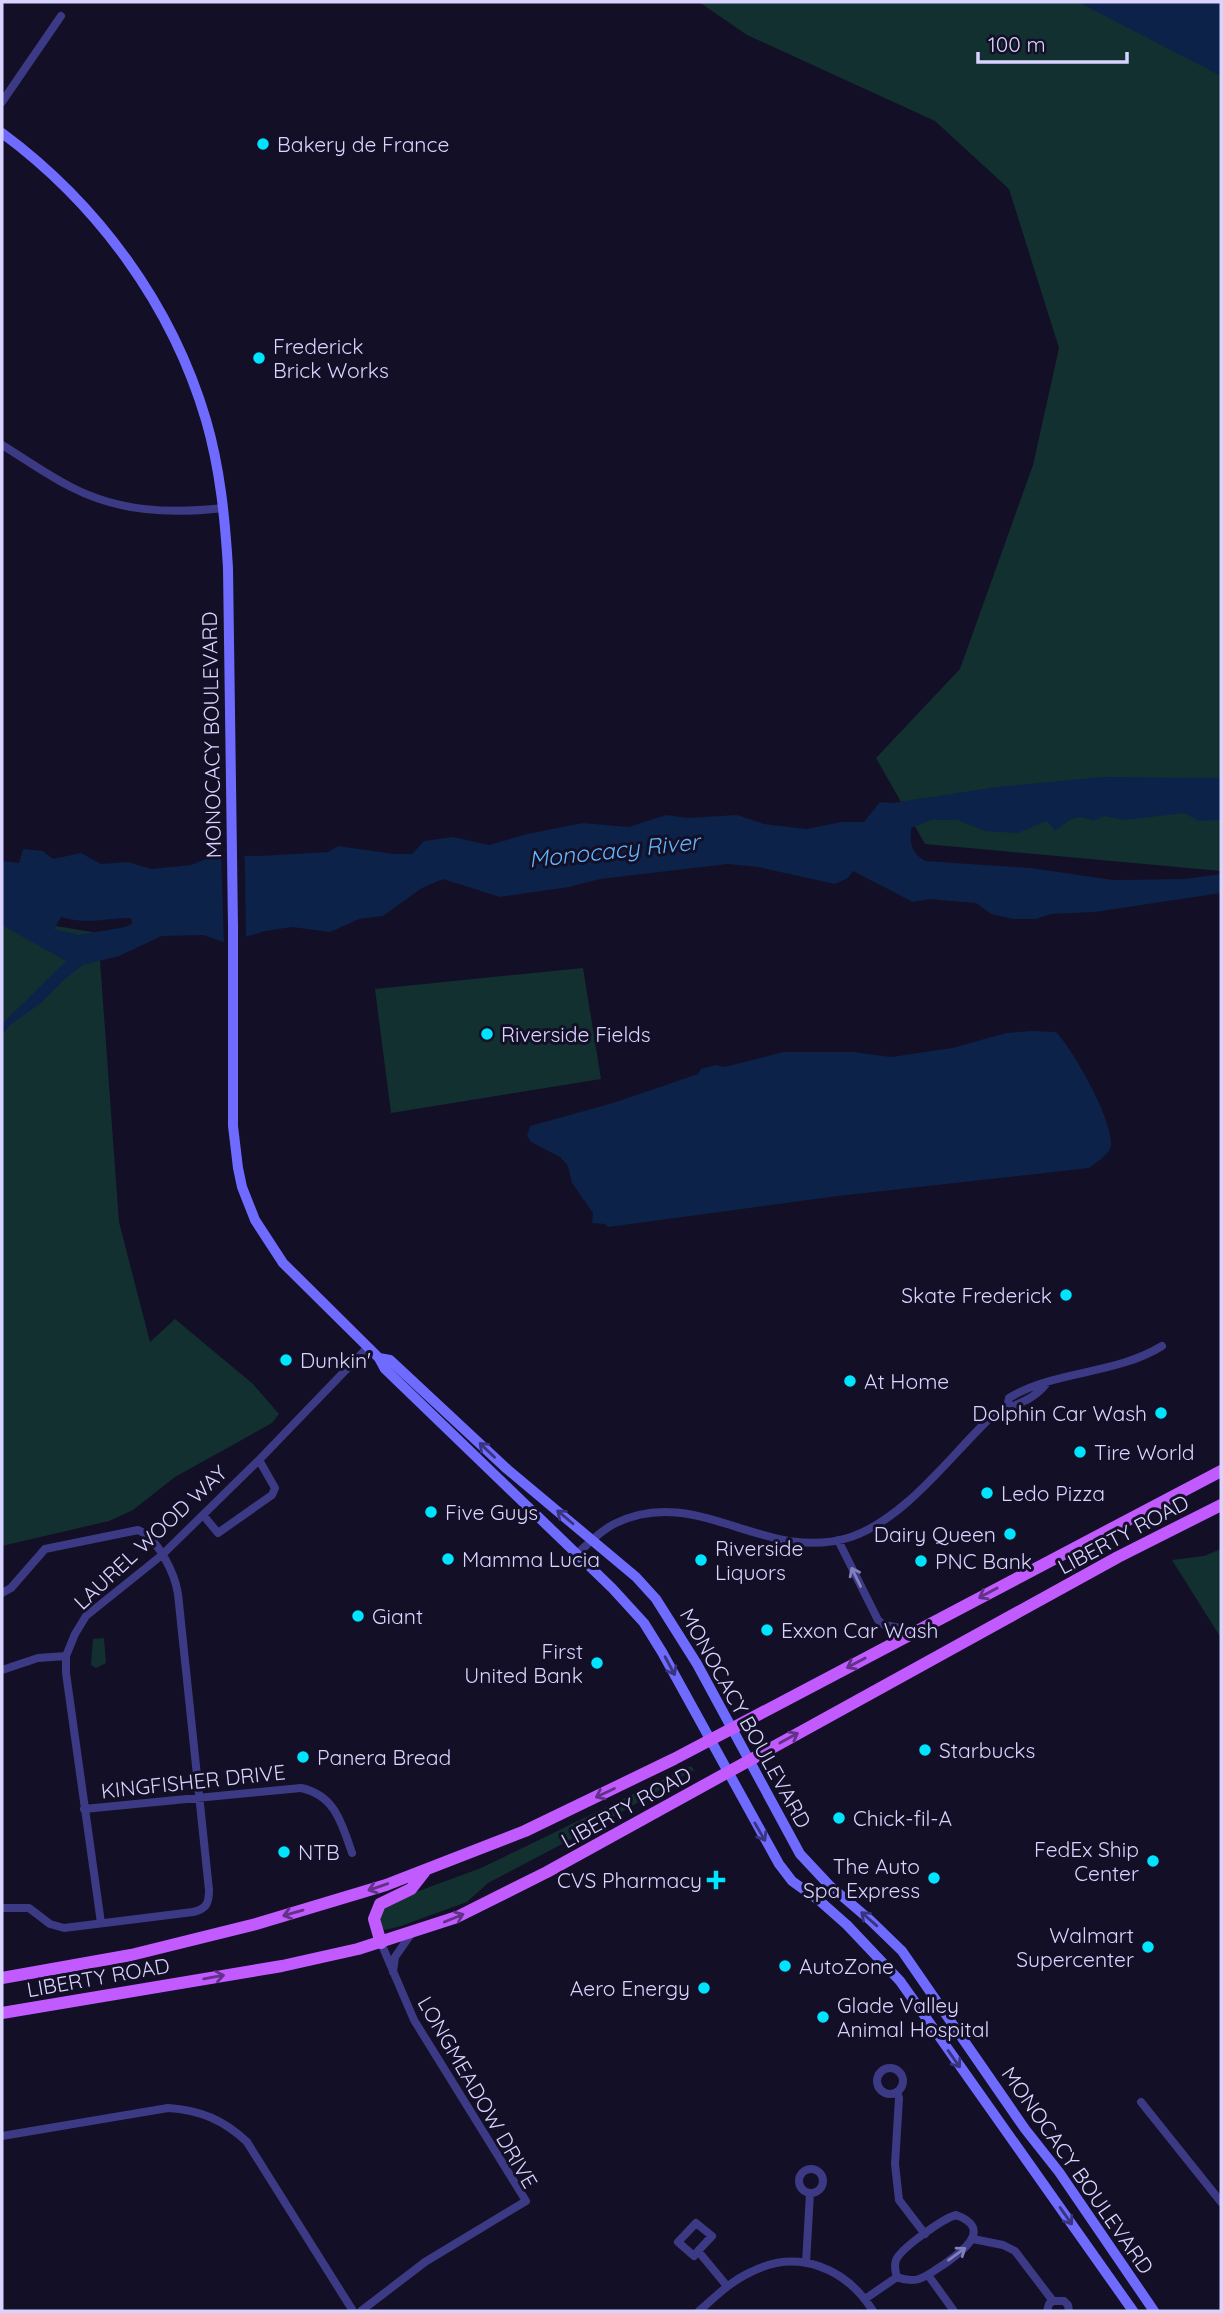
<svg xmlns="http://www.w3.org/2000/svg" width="1223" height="2313" viewBox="0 0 1223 2313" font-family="Quicksand,sans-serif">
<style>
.green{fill:#12302f}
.water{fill:#0c2248;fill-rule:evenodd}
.pier{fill:#130f26}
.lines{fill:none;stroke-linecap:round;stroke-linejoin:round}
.street{stroke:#3d3a85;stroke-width:8}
.secondary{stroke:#6f6bff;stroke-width:10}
.primary{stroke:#c25bff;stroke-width:12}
.oneway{stroke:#38347d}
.oneway2{stroke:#837fbc}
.oneway3{stroke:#623188}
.poi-dot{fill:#00e5ff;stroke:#130f26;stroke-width:2.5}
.labels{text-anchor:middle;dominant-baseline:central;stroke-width:6;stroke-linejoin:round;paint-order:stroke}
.poi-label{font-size:21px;fill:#d9d4ff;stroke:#130f26;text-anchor:start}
.street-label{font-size:21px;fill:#d9d4ff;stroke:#130f26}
.water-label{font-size:23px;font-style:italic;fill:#62b6ff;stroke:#130f26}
</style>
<rect width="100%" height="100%" fill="#130f26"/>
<!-- green -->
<path class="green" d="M 699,2 L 1221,2 L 1221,871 L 925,844 L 876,758 L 960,669 L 1033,465 L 1059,348 L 1009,189 L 935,121 L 747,35 Z
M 2,917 L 98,933 L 119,1222 L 150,1342 L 175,1319 L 253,1384 L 279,1414 L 272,1423 L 175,1477 L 133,1510 L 109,1521 L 2,1546 Z
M 583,968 L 601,1079 L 391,1113 L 375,989 Z
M 1221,1549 L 1221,1638 L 1172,1560 L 1204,1556 Z
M 104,1638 L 106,1663 L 96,1668 L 91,1665 L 93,1639 Z
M 691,1766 L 694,1770 L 606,1821 L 488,1883 L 467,1902 L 398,1927 L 384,1930 C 379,1923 380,1916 383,1908 L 397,1899 L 481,1868 Z"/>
<!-- water -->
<path class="water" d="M 1078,2 L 1221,2 L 1221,76 Z
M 1102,777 L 1221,778 L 1221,820 L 1199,821 L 1184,813 L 1124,820 L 1104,816 L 1093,821 C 1075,813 1070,820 1055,831 L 1047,821 L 1017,833 L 985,831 L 957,820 L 931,820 L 911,828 C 910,845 911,852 925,861 L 1031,868 L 1113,880 L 1185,879 L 1221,874 L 1221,893 L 1095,912 L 1051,914 L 1036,919 L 1013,919 L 991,914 L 976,903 L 929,899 L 913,902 L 853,871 L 848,878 L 835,884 L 758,867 L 728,864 L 600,879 L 569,887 L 500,897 L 443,879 L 422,888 L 383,916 L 359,919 L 330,932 L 292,927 L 265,931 L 226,943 L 203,935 L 162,936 L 119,956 L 83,965 L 65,979 L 41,1003 L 10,1025 L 2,1035 L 2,1024 L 66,961 L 2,925 L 2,861 L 19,863 L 23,849 L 43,851 L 53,859 L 81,853 L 101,864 L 128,862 L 151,869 L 191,865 L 215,855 L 259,856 L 328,852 L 338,846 L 394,854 L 412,854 L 424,841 L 453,837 L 489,845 L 527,834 L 583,823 L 629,827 L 666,815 L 688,818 L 737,815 L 764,824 L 806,829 L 842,822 L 864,822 L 880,802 L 892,803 L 997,787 ZM 61,917 C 88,925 104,918 131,918 L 132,924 L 125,927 L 79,935 L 54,929 Z
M 1032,1031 L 1056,1032 C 1073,1049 1113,1120 1111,1145 C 1110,1155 1096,1162 1089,1168 L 838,1196 L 608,1227 L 605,1224 L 592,1223 L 593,1213 L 572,1183 L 568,1166 L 560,1157 L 531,1142 L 527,1136 L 530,1126 L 613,1103 L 698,1074 L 701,1069 L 716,1065 L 725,1067 L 783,1052 L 853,1052 L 891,1057 L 952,1048 L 1006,1033 Z"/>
<!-- pier -->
<path class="pier" d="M 221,851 L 244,852 L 245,866 L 246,940 L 227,946 L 224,946 Z"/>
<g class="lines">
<!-- street -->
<path class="street" d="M 2,102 L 61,16
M 2,445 C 25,459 47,475 71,487 C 119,512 171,514 223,508
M 1007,1407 L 1009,1398 C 1055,1370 1115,1375 1162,1346
M 203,1515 L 218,1533 L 272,1495 L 275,1488 L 259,1460
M 838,1540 L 878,1620 L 884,1625 L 917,1631
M 577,1554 C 588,1544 600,1531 614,1524 C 696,1482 765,1565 851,1537 C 906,1518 950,1456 991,1417 C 1010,1405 1031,1403 1046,1384
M 2,1593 L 11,1588 L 45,1549 L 138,1530 C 158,1538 175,1574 178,1594 L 209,1890 C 209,1904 206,1909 193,1912 L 64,1928 L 50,1924 L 29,1908 L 2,1908
M 2,1670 L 38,1658 L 66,1656
M 84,1809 L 301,1788 C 335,1795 342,1824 352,1853
M 101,1923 L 66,1673 L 66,1656 L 75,1634 L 86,1616 L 162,1555 L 259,1460 L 367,1348
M 393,1972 L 395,1957 L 411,1934
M877 2081a13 13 0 1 1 26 0a13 13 0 1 1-26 0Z
M 897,2092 L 899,2098 L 895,2164 L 899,2200 L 925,2234
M 1141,2102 L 1221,2202
M 2,2136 L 168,2108 C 200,2110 224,2120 247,2142 L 353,2311
M799 2181a12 12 0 1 1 24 0a12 12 0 1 1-24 0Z
M 973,2239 L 1003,2245 L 1015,2251 L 1053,2301
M 698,2251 L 712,2236 L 696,2223 L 678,2242 L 694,2256 L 698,2251 L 727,2286
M 806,2263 L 810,2193
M 928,2275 L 954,2311
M 865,2299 L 897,2277 C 904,2280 912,2281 919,2279 C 928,2276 936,2269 943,2265 C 960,2253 995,2229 956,2215 C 944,2218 901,2248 896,2260 C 894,2266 895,2271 897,2277
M 1053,2301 L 1064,2301 L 1068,2305 L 1069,2311
M 361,2311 L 425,2262 L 526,2201 L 414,2020 L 381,1943
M 699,2311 C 715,2297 731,2281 751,2272 C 798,2248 846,2268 873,2311
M 1047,2311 L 1049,2304 L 1053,2301"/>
<!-- secondary -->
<path class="secondary" d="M 2,133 C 98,204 172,305 206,420 C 220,468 225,518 228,568 L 233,927 L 233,1126 L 238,1168 L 242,1187 L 255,1220 L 283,1263 L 379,1358 L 385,1369 L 612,1588 L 644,1623 L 662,1652 L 779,1864 L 792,1881 L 821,1902 L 847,1925 L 900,1981 L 1133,2311
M 379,1358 L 390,1360 L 507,1469 L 636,1577 L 656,1599 L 697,1664 L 800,1854 L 829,1885 L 870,1920 L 902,1951 L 1025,2129 L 1059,2172 L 1154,2311"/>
<!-- primary -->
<path class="primary" d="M 381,1943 L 374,1919 L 380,1904 L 411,1889 L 425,1871
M 2,1978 L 131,1955 L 256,1924 L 386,1885 L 525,1831 L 674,1759 L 1221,1471
M 2,2013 L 282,1966 L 358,1949 L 457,1917 L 547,1872 L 1118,1557 L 1221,1505"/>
</g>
<!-- one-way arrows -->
<defs><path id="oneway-shaft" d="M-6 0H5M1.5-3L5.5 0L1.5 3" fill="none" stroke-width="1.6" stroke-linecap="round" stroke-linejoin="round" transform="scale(1.75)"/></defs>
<g class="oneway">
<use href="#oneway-shaft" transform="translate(487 1450) rotate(-136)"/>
<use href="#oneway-shaft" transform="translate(565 1517) rotate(-140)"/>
<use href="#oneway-shaft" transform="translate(670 1666) rotate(62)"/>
<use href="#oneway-shaft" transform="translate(760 1832) rotate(60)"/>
<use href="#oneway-shaft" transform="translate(869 1919) rotate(-139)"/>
<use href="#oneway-shaft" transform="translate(954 2059) rotate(55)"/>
<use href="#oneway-shaft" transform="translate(1066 2216) rotate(55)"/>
</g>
<g class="oneway2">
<use href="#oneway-shaft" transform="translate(856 1577) rotate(-116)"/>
<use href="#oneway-shaft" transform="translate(957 2254) rotate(-36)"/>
</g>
<g class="oneway3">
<use href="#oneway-shaft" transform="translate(988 1593) rotate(152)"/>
<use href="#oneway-shaft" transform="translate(856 1663) rotate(152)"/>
<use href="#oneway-shaft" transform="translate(789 1738) rotate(-29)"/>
<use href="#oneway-shaft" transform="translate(605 1793) rotate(154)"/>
<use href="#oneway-shaft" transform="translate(378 1887) rotate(161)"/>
<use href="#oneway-shaft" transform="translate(293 1913) rotate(164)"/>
<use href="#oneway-shaft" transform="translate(454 1918) rotate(-22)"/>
<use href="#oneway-shaft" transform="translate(214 1977) rotate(-10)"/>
</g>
<!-- markers -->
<g class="poi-dot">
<circle cx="263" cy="144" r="7"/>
<circle cx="259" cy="358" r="7"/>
<circle cx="487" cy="1034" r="7"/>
<circle cx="1066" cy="1295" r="7"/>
<circle cx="286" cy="1360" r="7"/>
<circle cx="850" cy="1381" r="7"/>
<circle cx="1161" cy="1413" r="7"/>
<circle cx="1080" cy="1452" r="7"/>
<circle cx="987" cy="1493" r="7"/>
<circle cx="431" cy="1512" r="7"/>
<circle cx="1010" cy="1534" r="7"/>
<circle cx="448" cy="1559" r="7"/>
<circle cx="701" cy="1560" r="7"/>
<circle cx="921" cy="1561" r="7"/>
<circle cx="358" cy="1616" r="7"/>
<circle cx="767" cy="1630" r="7"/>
<circle cx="597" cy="1663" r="7"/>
<circle cx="925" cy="1750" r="7"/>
<circle cx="303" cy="1757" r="7"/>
<circle cx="839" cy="1818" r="7"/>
<circle cx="284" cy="1852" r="7"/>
<circle cx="1153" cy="1861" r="7"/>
<circle cx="934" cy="1878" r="7"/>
<path d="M712.5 1869.5h7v7h7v7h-7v7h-7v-7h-7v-7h7z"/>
<circle cx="1148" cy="1947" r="7"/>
<circle cx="785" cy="1966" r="7"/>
<circle cx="704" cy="1988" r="7"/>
<circle cx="823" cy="2017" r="7"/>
</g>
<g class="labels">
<!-- poi labels -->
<g class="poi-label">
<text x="277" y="144">Bakery de France</text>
<text x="273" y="346">Frederick<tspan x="273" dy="24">Brick Works</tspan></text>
<text x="501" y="1034">Riverside Fields</text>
<text x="1052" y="1295" text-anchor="end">Skate Frederick</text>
<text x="300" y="1360">Dunkin'</text>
<text x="864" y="1381">At Home</text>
<text x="1147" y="1413" text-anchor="end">Dolphin Car Wash</text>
<text x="1094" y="1452">Tire World</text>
<text x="1001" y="1493">Ledo Pizza</text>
<text x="445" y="1512">Five Guys</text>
<text x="996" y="1534" text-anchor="end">Dairy Queen</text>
<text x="715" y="1548">Riverside<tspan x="715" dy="24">Liquors</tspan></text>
<text x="462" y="1559">Mamma Lucia</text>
<text x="935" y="1561">PNC Bank</text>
<text x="372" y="1616">Giant</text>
<text x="781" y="1630">Exxon Car Wash</text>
<text x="583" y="1651" text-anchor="end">First<tspan x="583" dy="24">United Bank</tspan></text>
<text x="939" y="1750">Starbucks</text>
<text x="317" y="1757">Panera Bread</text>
<text x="853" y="1818">Chick-fil-A</text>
<text x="1139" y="1849" text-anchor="end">FedEx Ship<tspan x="1139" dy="24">Center</tspan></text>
<text x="298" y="1852">NTB</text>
<text x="920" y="1866" text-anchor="end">The Auto<tspan x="920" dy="24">Spa Express</tspan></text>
<text x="702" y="1880" text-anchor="end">CVS Pharmacy</text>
<text x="1134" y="1935" text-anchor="end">Walmart<tspan x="1134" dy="24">Supercenter</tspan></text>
<text x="799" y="1966">AutoZone</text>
<text x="690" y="1988" text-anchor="end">Aero Energy</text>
<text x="837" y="2005">Glade Valley<tspan x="837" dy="24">Animal Hospital</tspan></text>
</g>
<!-- street labels -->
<g class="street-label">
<text transform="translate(211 735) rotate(-91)">MONOCACY BOULEVARD</text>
<text transform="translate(1123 1534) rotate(-28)">LIBERTY ROAD</text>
<text transform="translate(150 1537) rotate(-43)">LAUREL WOOD WAY</text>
<text transform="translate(746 1718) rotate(61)">MONOCACY BOULEVARD</text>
<text transform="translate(193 1781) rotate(-6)">KINGFISHER DRIVE</text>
<text transform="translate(626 1807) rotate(-29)">LIBERTY ROAD</text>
<text transform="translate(98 1977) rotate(-10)">LIBERTY ROAD</text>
<text transform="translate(478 2092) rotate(60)">LONGMEADOW DRIVE</text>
<text transform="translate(1078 2170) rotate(55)">MONOCACY BOULEVARD</text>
</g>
<!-- water labels -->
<g class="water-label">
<text transform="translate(614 850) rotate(-6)">Monocacy River</text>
</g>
</g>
<!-- border -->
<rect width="1223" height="2313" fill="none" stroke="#d9d4ff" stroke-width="7"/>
<!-- scale -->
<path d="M978 52v10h149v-10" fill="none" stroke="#d9d4ff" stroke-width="3.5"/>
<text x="988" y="52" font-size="21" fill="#d9d4ff" stroke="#130f26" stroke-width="5" paint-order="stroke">100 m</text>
</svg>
